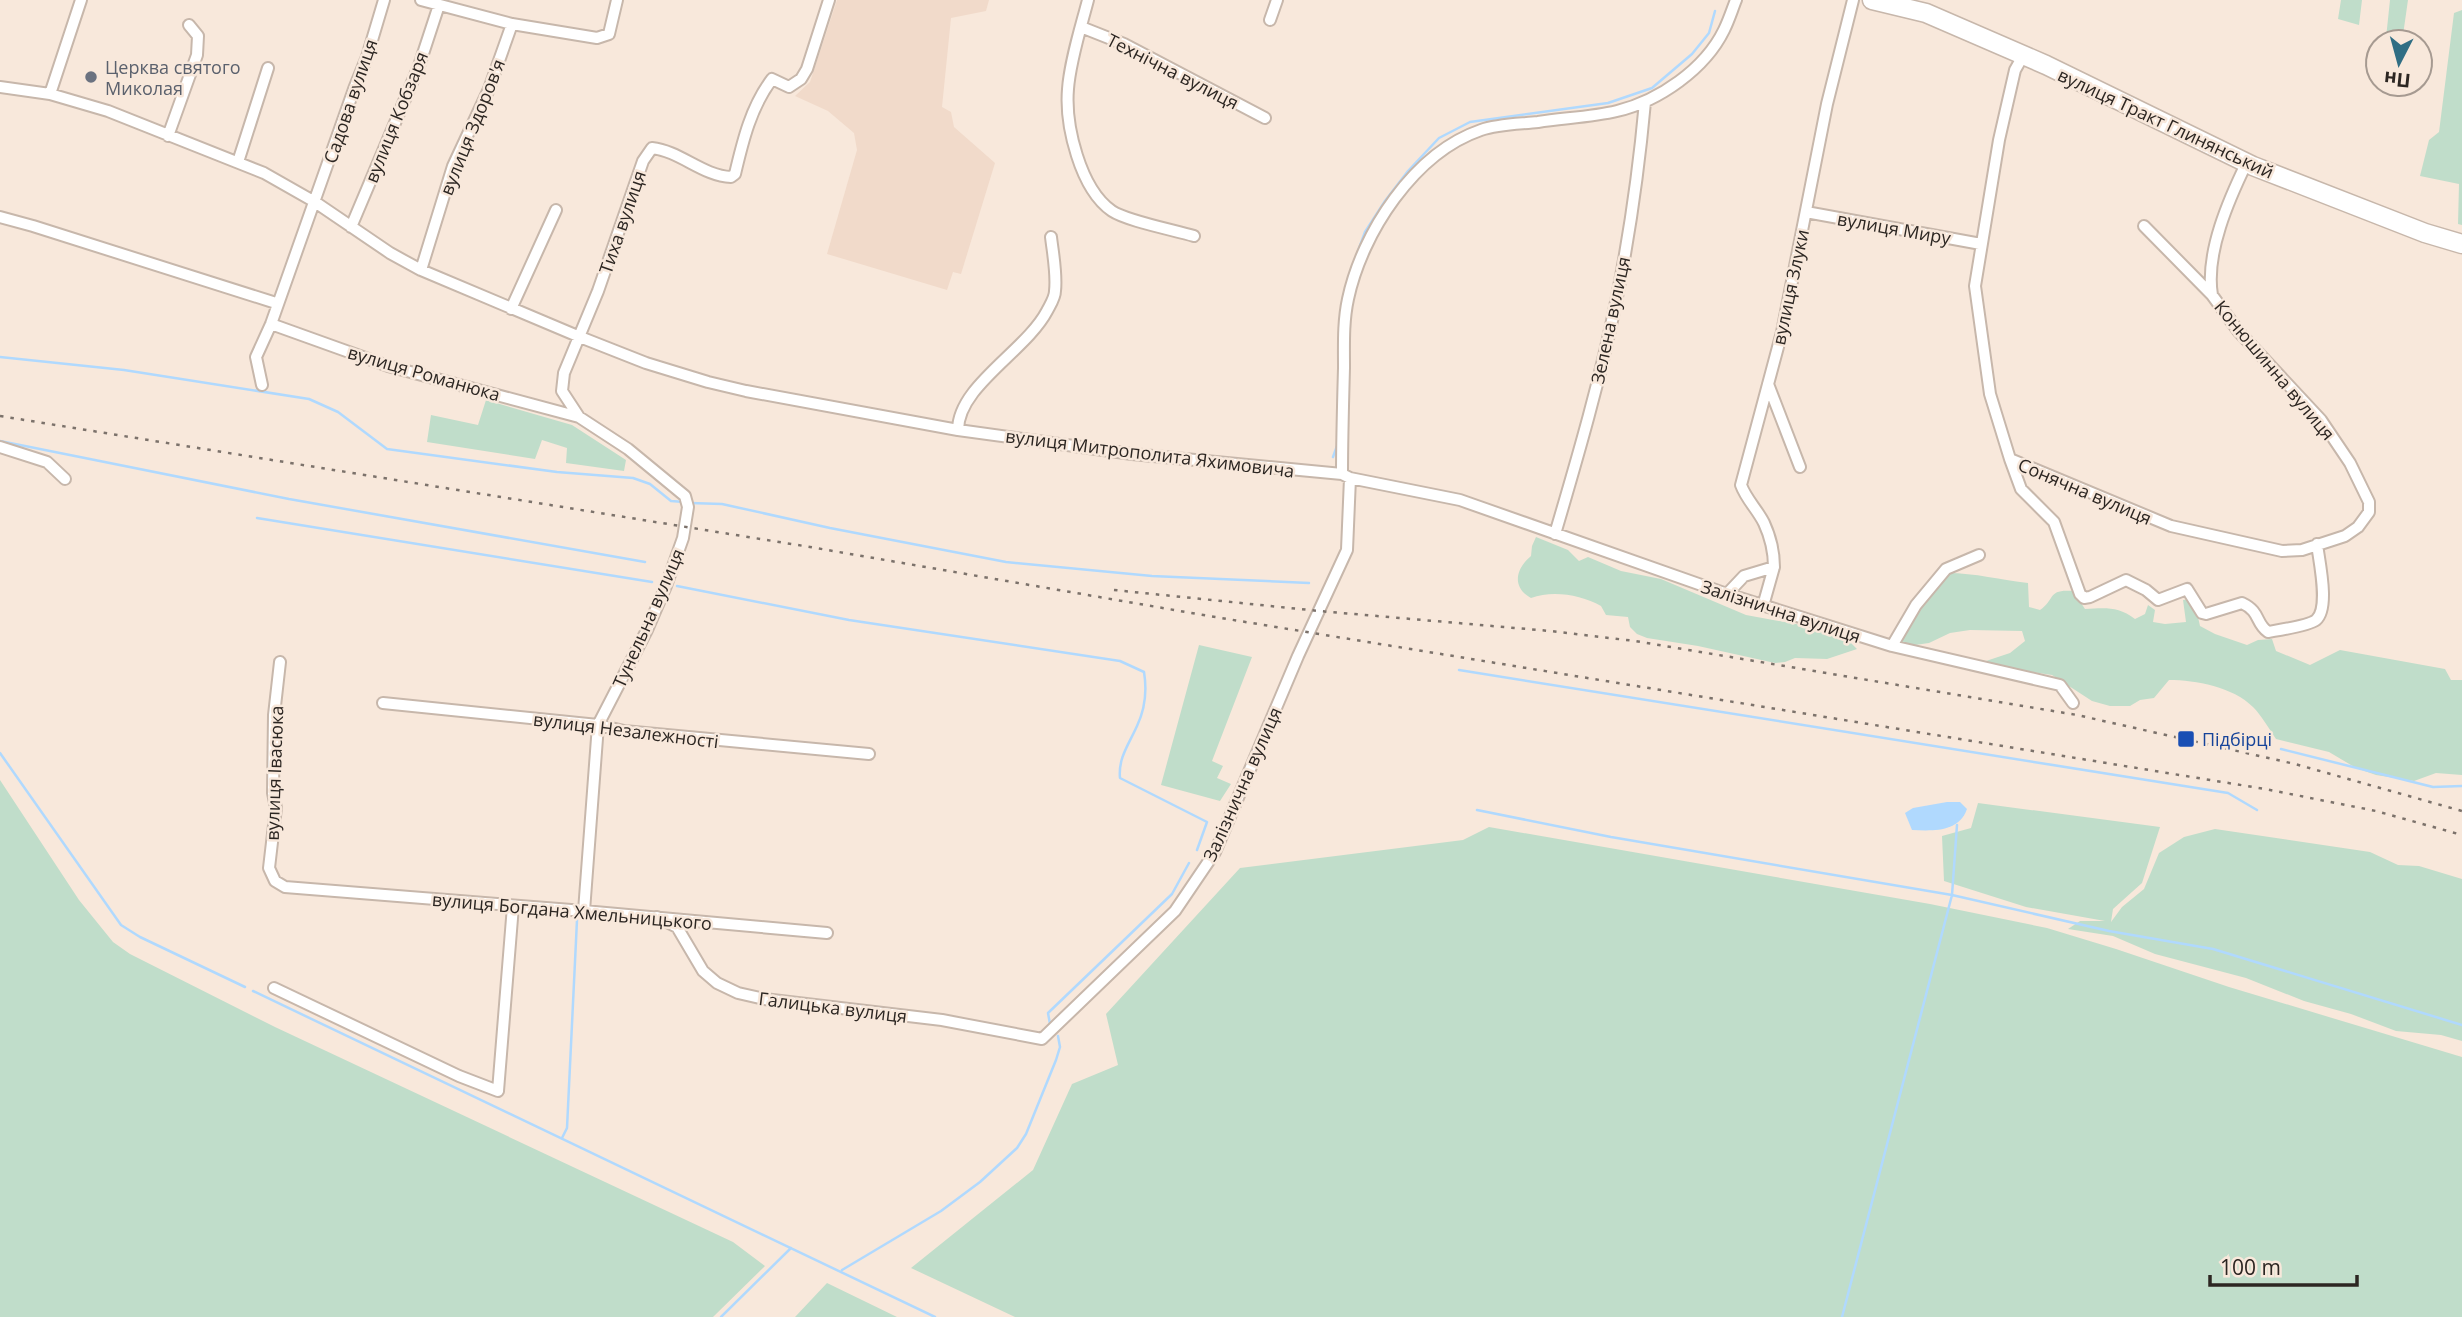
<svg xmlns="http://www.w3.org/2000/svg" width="2462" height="1317" viewBox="0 0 2462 1317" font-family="'Open Sans',sans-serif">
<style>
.built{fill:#f1daca}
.green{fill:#c0ddca}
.water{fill:#b0d9fe}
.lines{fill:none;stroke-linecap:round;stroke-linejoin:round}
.stream{stroke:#b0d9fe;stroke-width:2.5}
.street-casing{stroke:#c7b7ab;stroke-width:14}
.primary-casing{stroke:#c7b7ab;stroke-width:21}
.street{stroke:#fff;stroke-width:10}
.primary{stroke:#fff;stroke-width:18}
.rail{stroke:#7c726b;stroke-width:2.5;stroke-dasharray:3.5 7;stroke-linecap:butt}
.worship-dot{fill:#6b7280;stroke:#f8e8db;stroke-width:2.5}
.transit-dot{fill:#1a4fb4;stroke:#f8e8db;stroke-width:2.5}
.labels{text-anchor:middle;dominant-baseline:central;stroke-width:5;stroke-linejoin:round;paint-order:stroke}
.worship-label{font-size:18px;fill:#5b616d;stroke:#f8e8db;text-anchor:start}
.street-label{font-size:18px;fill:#2c2622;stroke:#f8e8db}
.transit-label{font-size:18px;fill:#164399;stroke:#f8e8db;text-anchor:start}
</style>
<rect width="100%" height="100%" fill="#f8e8db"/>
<!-- built -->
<path class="built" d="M 837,0 L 989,0 L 986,11 L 951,18 L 942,107 L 951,112 L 954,127 L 995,163 L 961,274 L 953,272 L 947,290 L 827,254 L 857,150 L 854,133 L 828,111 L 795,96 L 810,82 Z"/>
<!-- green -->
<path class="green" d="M 2341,0 L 2362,0 L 2359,25 L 2338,19 Z
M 2390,0 L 2408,0 L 2402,42 L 2386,38 Z
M 2462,10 L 2462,225 L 2458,224 L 2459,184 L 2420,176 L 2429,140 L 2439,132 L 2454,13 Z
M 486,400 L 572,425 L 626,460 L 624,471 L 566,463 L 567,448 L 542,440 L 535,459 L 427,442 L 431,415 L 478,425 Z
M 1536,537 L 1568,550 L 1579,561 L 1588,557 L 1621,571 L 1661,579 L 1746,615 L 1807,626 L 1846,638 L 1857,649 L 1827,659 L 1795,658 L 1785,662 L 1775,663 L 1698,646 L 1647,638 L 1637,634 L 1630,627 L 1628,617 L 1606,615 L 1601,606 C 1581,595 1553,590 1531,598 C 1512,588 1515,569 1531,556 L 1532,546 Z
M 1948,573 C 1974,573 2002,580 2028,583 L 2029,607 L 2040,610 C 2056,599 2047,589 2073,591 L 2085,609 C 2105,608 2118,606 2135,619 L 2145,614 L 2148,605 L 2155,610 L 2153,622 L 2165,624 L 2186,622 L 2183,600 L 2190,599 L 2196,608 L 2200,626 L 2215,634 L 2247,645 L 2258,640 L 2272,639 L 2276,651 L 2310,665 L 2340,650 L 2445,669 L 2451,680 L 2462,680 L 2462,775 L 2436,773 L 2414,781 L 2376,775 L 2356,768 L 2329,752 L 2276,739 C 2269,729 2262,716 2253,707 C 2233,687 2196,680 2169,680 L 2154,698 L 2140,700 L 2130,706 L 2110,706 L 2092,701 L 2052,675 L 1986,665 L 1986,661 L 2010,653 L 2025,641 L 2022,631 L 1970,630 L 1950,633 L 1929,643 L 1915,645 L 1897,642 L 1911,617 Z
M 1199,645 L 1252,657 L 1212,761 L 1223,766 L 1217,778 L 1231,784 L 1220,801 L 1161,785 Z
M 0,780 L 79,900 L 113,942 L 130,954 L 275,1027 L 733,1242 L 765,1266 L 713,1317 L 0,1317 Z
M 1978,803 L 2160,827 L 2142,883 L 2113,909 L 2111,922 L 2122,907 L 2144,889 L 2159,853 L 2184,837 L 2215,829 L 2370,852 L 2398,865 L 2419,866 L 2462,879 L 2462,1041 L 2441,1035 L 2396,1031 L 2351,1014 L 2304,1001 L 2246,978 L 2155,954 L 2113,936 L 2068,929 L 2080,921 L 2105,921 L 2026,907 L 1944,881 L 1942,836 L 1971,828 Z
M 1489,827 L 1930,904 L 2047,928 L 2116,949 L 2229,987 L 2462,1057 L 2462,1317 L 1015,1317 L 911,1268 L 1033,1170 L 1072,1084 L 1118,1065 L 1106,1014 L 1240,868 L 1463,840 Z
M 827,1283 L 897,1317 L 795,1317 Z"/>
<!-- water -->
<path class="water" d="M 1947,802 L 1960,802 L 1967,809 C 1959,832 1934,831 1912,830 L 1905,813 L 1913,808 Z"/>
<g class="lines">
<!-- stream -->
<path class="stream" d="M 1350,273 L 1365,232 L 1385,201 L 1408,171 L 1439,138 L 1470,122 L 1608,103 L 1652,88 L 1692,54 L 1709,33 L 1715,11
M 0,357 L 124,370 L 309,399 L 338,412 L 387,449 L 557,472 L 633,478 L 650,484 L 671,501 L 684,502
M 1338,401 L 1339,338
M 0,441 L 289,499 L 645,562
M 1333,457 L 1337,446
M 690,503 L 722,504 L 830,528 L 1006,562 L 1152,576 L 1309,583
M 257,518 L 652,582
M 677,586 L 849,620 L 1120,661 L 1144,672 C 1147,690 1145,709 1137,726 C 1129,744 1118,758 1120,778 L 1207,822 L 1197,850
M 1459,670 L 2228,793 L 2257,810
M 2281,749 L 2433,787 L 2462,786
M 0,753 L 121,925 L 140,937 L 245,987
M 1477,810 L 1611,837 L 1952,895 L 2109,931 L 2213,949 L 2462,1025
M 253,991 L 935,1317
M 1050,1024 L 1048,1013 L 1172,894 L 1189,863
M 562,1138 L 567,1128 L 577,920
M 842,1270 L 941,1211 L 980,1182 L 1017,1148 L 1026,1134 L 1056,1060 L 1060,1047 L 1058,1036
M 721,1317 L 791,1248
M 1842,1317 L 1952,895 L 1957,825"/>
<defs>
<path id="street" d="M 421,0 L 512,24 L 597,38 L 609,34 L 617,0
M 1088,0 C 1081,27 1070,61 1068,89 C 1065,125 1080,189 1112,211 C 1127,221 1174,230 1194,236
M 1270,20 L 1277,0
M 1081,27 L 1124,44 L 1265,118
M 2023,56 L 2015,70 L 1999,140 L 1975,286 L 1990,394 L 2010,459 L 2021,489 L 2054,522 L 2080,594 L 2084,598 L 2090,597 L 2126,580 L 2146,590 L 2158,600 L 2187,589 L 2202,613 L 2206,614 L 2242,603 C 2261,612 2255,623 2268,632 C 2279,630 2308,626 2316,620 C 2330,608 2319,561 2317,544
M 0,87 L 50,94 L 108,111 L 264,173 L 315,202 L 390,253 L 421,270 L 580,337 L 646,363 L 708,382 L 746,391 L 958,430 L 1132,454 L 1342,474 L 1350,478 L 1347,550 L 1298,656 L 1215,852 L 1175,911 L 1042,1039 L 942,1020 L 764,999 L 738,993 L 717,983 L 703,971 L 677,927 L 657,917
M 50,94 L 81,0
M 168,136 L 197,55 L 198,36 L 189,25
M 238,162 L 268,68
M 1806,212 L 1981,244
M 0,217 L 33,226 L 276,303
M 351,227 L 419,66 L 439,5
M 421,270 L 453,166 L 489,89 L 512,24
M 2212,295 C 2205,253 2229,199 2247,162
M 511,309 L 556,210
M 271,324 L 388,366 L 579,417
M 1768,384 L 1800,467
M 262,385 L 256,357 L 271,324 L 354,89 L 367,57 L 384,0
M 958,430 C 958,386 1026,351 1047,311 C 1050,305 1055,298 1055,291 C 1057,274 1053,254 1051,237
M 0,447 L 47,462 L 65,479
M 2010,459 L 2171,526 L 2282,551 L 2302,550 L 2345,536 L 2358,527 L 2369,512 L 2369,502 L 2350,463 L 2321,420 L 2239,332 L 2212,295 L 2144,226
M 1342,474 C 1342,439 1343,404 1344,368 C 1344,345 1343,322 1348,299 C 1362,233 1414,153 1481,130 C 1498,124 1520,124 1538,122 C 1564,118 1592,117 1617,111 C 1659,101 1705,69 1724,30 C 1729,20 1732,10 1736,0
M 1350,478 L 1460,500 L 1727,594 L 1892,646 L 2060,685 L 2073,703
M 1555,534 C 1578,456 1601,377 1617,297 C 1630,232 1639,168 1645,102
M 1727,594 L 1744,576 L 1774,567 C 1774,553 1770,536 1764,523 C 1757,509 1746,499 1741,485 L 1782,332 L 1827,104 L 1853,0
M 1763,606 L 1774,567
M 1892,646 L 1916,605 L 1946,569 L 1979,555
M 280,662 L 274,715 L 273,793 L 276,808 L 269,868 L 275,881 L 285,887 L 584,911 L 827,933
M 383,703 L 598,725 L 624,731 L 869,754
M 584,911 L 598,725 L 647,630 L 666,586 L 683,538 L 688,507 L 685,496 L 628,449 L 579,417 L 562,391 L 564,373 L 598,291 L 643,161 L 652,148 C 680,151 703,176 731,177 L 735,174 C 743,140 751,107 772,79 L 789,87 L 801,79 L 807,69 L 829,0
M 274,988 L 459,1076 L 498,1091 L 513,906"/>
<path id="primary" d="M 1872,0 L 1926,13 L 2046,65 L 2253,166 L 2425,233 L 2462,244"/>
</defs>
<!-- street casing -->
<use href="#street" class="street-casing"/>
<!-- primary casing -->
<use href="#primary" class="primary-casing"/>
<!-- street -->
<use href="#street" class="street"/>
<!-- primary -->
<use href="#primary" class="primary"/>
<!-- rail -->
<path class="rail" d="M 0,416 L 810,547 L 1209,616 L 2265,789 L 2376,811 L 2462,835
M 1114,590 L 1319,611 L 1550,631 L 1635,641 L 2077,715 L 2295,764 L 2462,811"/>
</g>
<!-- markers -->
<circle class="worship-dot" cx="91" cy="77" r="7"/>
<rect class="transit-dot" x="2177" y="730" width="18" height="18" rx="3.5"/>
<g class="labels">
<!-- worship labels -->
<g class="worship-label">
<text x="105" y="67">Церква святого<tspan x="105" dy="21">Миколая</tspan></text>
</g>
<!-- street labels -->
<g class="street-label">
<text transform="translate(1173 71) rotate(27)">Технічна вулиця</text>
<text transform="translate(350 101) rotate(-71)">Садова вулиця</text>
<text transform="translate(396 117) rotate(-68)">вулиця Кобзаря</text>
<text transform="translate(2166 123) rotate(25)">вулиця Тракт Глинянський</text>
<text transform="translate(472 127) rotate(-68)">вулиця Здоров'я</text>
<text transform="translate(622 222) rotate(-71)">Тиха вулиця</text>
<text transform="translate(1894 228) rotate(10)">вулиця Миру</text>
<text transform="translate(1790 287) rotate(-78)">вулиця Злуки</text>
<text transform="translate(1610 320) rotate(-78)">Зелена вулиця</text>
<text transform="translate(2275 370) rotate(50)">Конюшинна вулиця</text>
<text transform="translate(424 373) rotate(16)">вулиця Романюка</text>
<text transform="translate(1150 453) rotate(7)">вулиця Митрополита Яхимовича</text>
<text transform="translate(2085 491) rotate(23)">Сонячна вулиця</text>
<text transform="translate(1781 611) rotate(18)">Залізнична вулиця</text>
<text transform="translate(648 618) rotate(-66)">Тунельна вулиця</text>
<text transform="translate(626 730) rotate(7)">вулиця Незалежності</text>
<text transform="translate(274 773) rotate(-88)">вулиця Івасюка</text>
<text transform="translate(1242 784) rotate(-66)">Залізнична вулиця</text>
<text transform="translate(572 911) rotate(5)">вулиця Богдана Хмельницького</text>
<text transform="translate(833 1007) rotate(7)">Галицька вулиця</text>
</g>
<!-- transit labels -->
<g class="transit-label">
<text x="2202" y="739">Підбірці</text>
</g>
</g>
<!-- north arrow -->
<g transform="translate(2399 63) rotate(186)"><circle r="33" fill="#f8e8db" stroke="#a69a91" stroke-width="2"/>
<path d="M0-5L12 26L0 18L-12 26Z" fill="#306e84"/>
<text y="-10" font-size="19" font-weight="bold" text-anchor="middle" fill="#2c2622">Пн</text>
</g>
<!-- scale -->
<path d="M2210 1275v10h147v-10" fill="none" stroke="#2c2622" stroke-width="3.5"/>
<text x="2220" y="1275" font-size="21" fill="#2c2622" stroke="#f8e8db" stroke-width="5" paint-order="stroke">100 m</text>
</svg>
